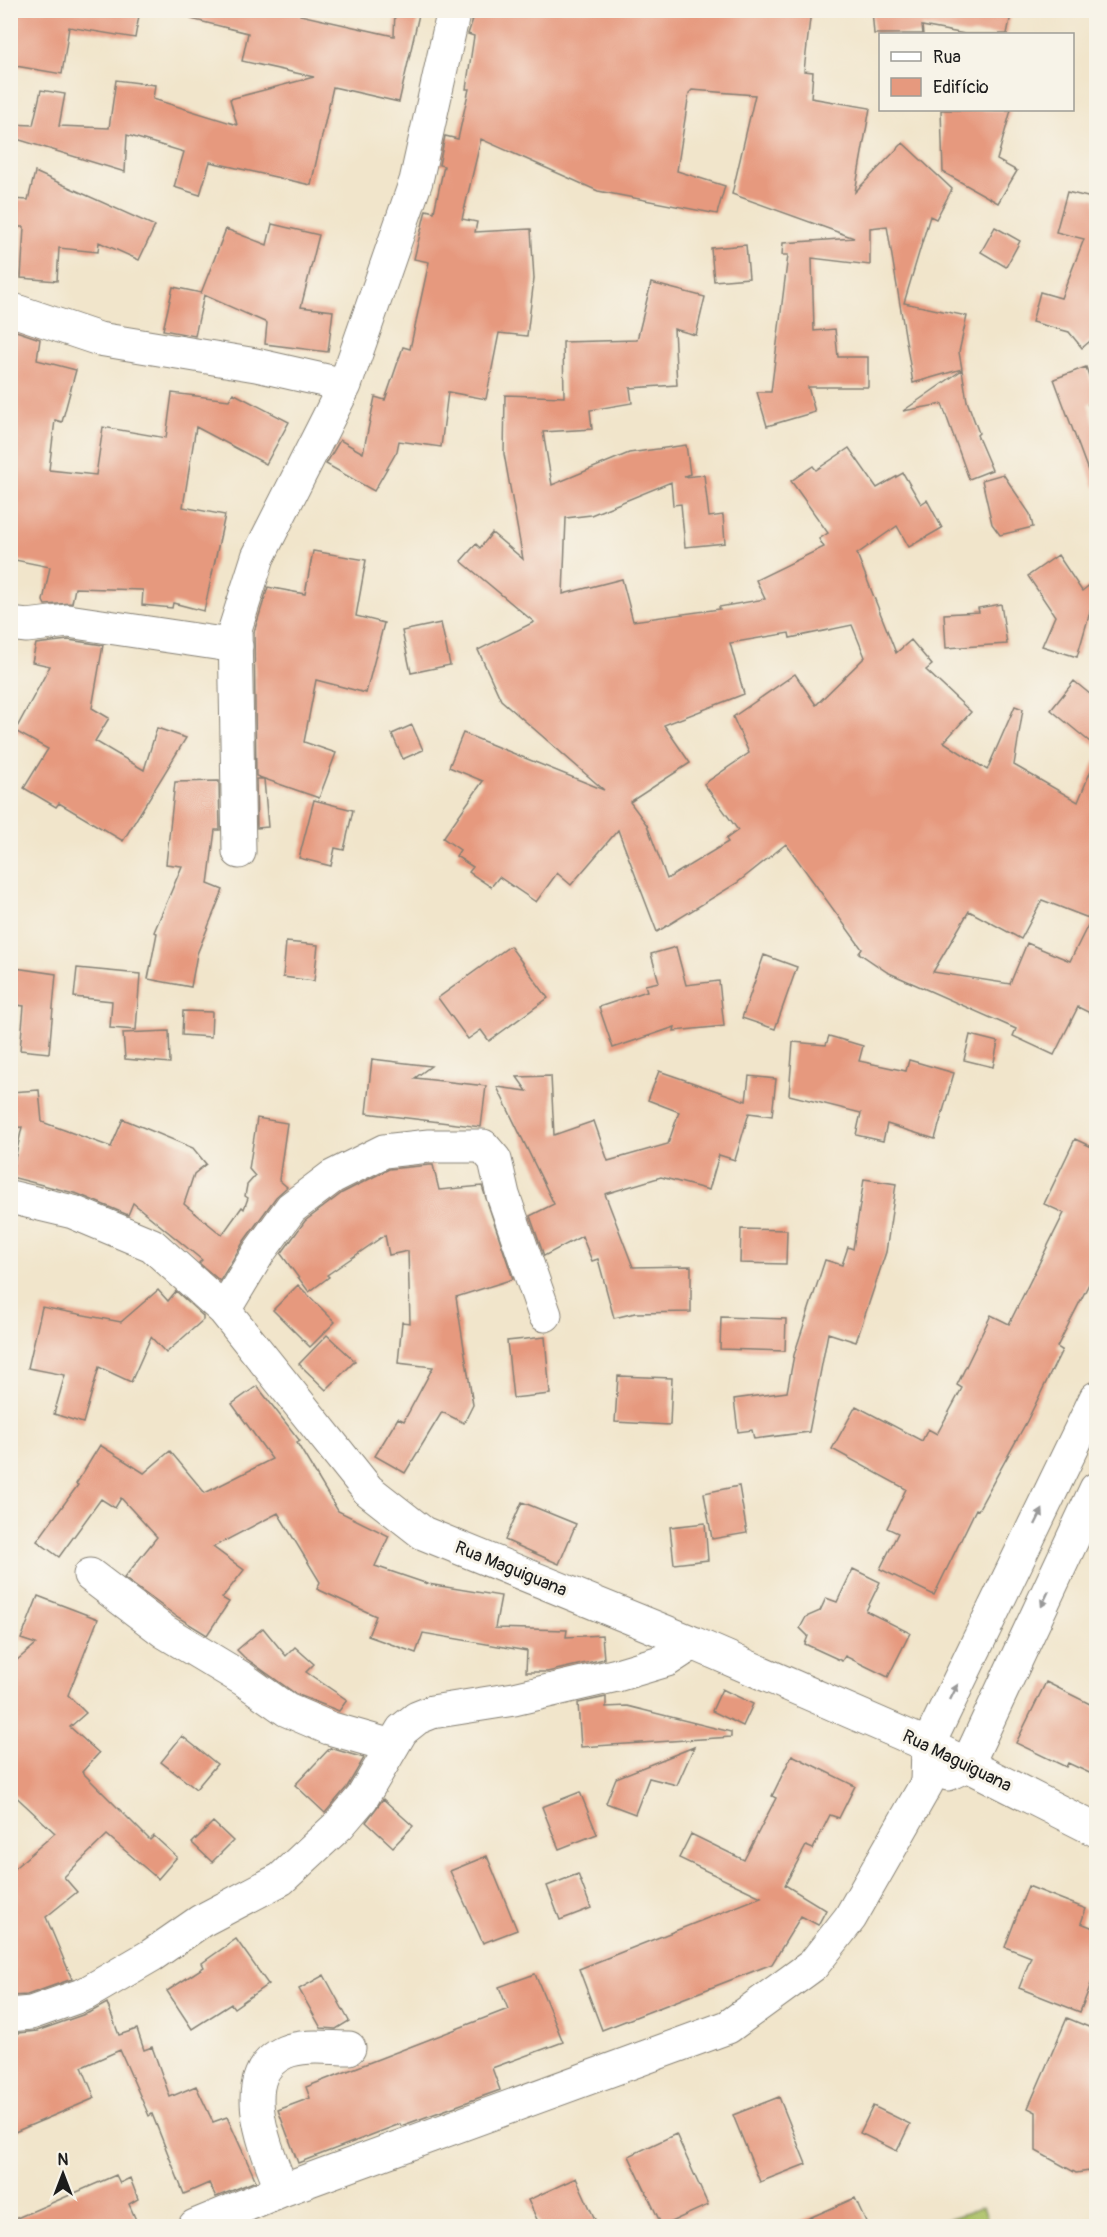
<svg xmlns="http://www.w3.org/2000/svg" width="1107" height="2237" viewBox="0 0 1107 2237" font-family="Pangolin,sans-serif">
<style>
.green{fill:#abc165;stroke:#646e40;stroke-width:1.5}
.building{fill:#e6997e;fill-rule:evenodd}
.lines{fill:none;stroke-linecap:round;stroke-linejoin:round}
.minor-casing{stroke:#868074;stroke-width:35}
.minor{stroke:#fff;stroke-width:33}
.oneway{fill:#999}
.labels{text-anchor:middle;dominant-baseline:central;stroke-width:6;stroke-linejoin:round;paint-order:stroke}
.street-label{font-size:18px;fill:#1c1c1c;stroke:#f7f3e8}
</style>
<rect width="100%" height="100%" fill="#f7f3e8"/>
<filter id="ink" filterUnits="userSpaceOnUse"><feTurbulence type="fractalNoise" baseFrequency=".0167" numOctaves="2"/><feDisplacementMap in="SourceGraphic" scale="12" xChannelSelector="R" yChannelSelector="G"/><feConvolveMatrix kernelMatrix="1 2 1 2 8 2 1 2 1" color-interpolation-filters="sRGB"/></filter>
<filter id="wash" filterUnits="userSpaceOnUse"><feTurbulence type="fractalNoise" baseFrequency=".008" numOctaves="4" result="noise"/><feDisplacementMap in="SourceGraphic" scale="24" xChannelSelector="R" yChannelSelector="G"/><feGaussianBlur stdDeviation="1.35" result="paint"/><feColorMatrix in="noise" values="0 0 0 0 0 0 0 0 0 0 0 0 0 0 0 0 0 1.4 0 .05"/><feComposite in="paint" operator="in"/></filter>
<g filter="url(#wash)">
<rect width="100%" height="100%" fill="#f1e5cb"/>
<!-- green -->
<path class="green" d="M 983,2207 L 990,2226 L 929,2226 Z"/>
<g id="blocks">
<!-- building -->
<path class="building" d="M 10,10 L 140,10 L 135,38 L 69,27 L 62,74 L 10,65 Z
M 192,10 L 301,10 L 300,15 L 394,36 L 395,10 L 420,10 L 399,102 L 333,87 L 311,185 L 210,162 L 200,195 L 174,187 L 184,152 L 127,135 L 125,172 L 10,137 L 10,124 L 33,125 L 41,90 L 65,94 L 59,126 L 109,128 L 116,80 L 155,85 L 153,99 L 237,125 L 230,99 L 314,77 L 242,61 L 248,33 L 191,19 Z
M 476,10 L 811,10 L 804,71 L 813,72 L 811,98 L 870,108 L 855,192 L 903,143 L 952,189 L 936,219 L 930,216 L 904,303 L 967,316 L 959,352 L 962,369 L 913,383 L 887,226 L 870,228 L 870,265 L 812,258 L 814,331 L 835,329 L 838,357 L 868,357 L 868,387 L 808,387 L 815,412 L 767,426 L 757,392 L 771,392 L 788,255 L 782,255 L 783,243 L 854,238 L 732,194 L 755,95 L 692,90 L 689,93 L 677,171 L 725,186 L 717,214 L 598,191 L 481,139 L 462,219 L 477,222 L 475,232 L 531,229 L 534,279 L 527,336 L 499,333 L 486,399 L 448,392 L 441,447 L 399,441 L 397,451 L 374,491 L 326,464 L 340,440 L 363,453 L 375,397 L 385,400 L 403,347 L 410,349 L 429,262 L 414,259 L 426,210 L 434,212 L 444,166 L 439,165 L 445,136 L 458,139 L 469,89 L 466,89 L 474,36 L 468,34 Z
M 872,10 L 1012,10 L 1007,34 L 965,34 L 922,26 L 923,34 L 874,34 Z
M 941,110 L 1011,110 L 997,160 L 1017,171 L 998,203 L 943,172 Z
M 35,172 L 155,226 L 139,260 L 99,242 L 98,252 L 59,248 L 57,281 L 21,278 L 24,227 L 10,227 L 10,199 L 28,200 Z
M 1067,192 L 1096,199 L 1096,336 L 1082,348 L 1069,332 L 1032,322 L 1040,292 L 1061,298 L 1084,239 L 1056,232 Z
M 272,224 L 319,235 L 301,307 L 333,311 L 328,352 L 265,344 L 267,323 L 204,295 L 195,336 L 163,330 L 173,287 L 201,293 L 226,229 L 267,245 Z
M 995,227 L 1020,241 L 1006,267 L 981,252 Z
M 746,245 L 749,278 L 714,281 L 711,248 Z
M 651,283 L 705,297 L 696,335 L 674,329 L 677,385 L 630,388 L 632,403 L 590,410 L 592,429 L 543,432 L 552,485 L 629,453 L 686,445 L 690,474 L 684,477 L 704,475 L 709,517 L 723,515 L 725,543 L 685,547 L 681,504 L 673,505 L 671,482 L 591,515 L 566,518 L 563,594 L 622,579 L 633,621 L 720,609 L 719,607 L 765,599 L 756,580 L 824,547 L 819,539 L 828,533 L 791,481 L 813,466 L 816,470 L 849,448 L 877,488 L 903,473 L 921,504 L 927,500 L 942,528 L 909,547 L 897,526 L 857,554 L 896,653 L 911,640 L 932,665 L 926,670 L 971,712 L 944,742 L 987,770 L 1015,706 L 1023,709 L 1014,765 L 1078,802 L 1096,758 L 1096,1016 L 1078,1007 L 1054,1055 L 1013,1036 L 1016,1029 L 887,972 L 859,953 L 862,949 L 786,844 L 737,883 L 657,932 L 618,830 L 571,885 L 557,873 L 536,902 L 499,877 L 491,887 L 469,872 L 473,867 L 456,856 L 460,850 L 443,838 L 483,781 L 449,767 L 463,733 L 604,790 L 501,700 L 478,650 L 534,622 L 461,561 L 476,544 L 480,548 L 492,533 L 523,559 L 504,454 L 505,395 L 564,397 L 563,342 L 637,340 ZM 852,625 L 865,657 L 816,705 L 795,674 L 733,717 L 749,753 L 704,784 L 738,830 L 726,839 L 728,842 L 667,879 L 647,825 L 630,802 L 690,763 L 664,725 L 744,694 L 730,643 L 789,633 L 790,638 ZM 1042,900 L 1091,919 L 1070,961 L 1027,943 L 1010,984 L 933,972 L 969,911 L 1021,939 Z
M 10,329 L 40,339 L 37,360 L 76,370 L 62,422 L 55,420 L 49,470 L 96,475 L 103,427 L 166,438 L 172,393 L 229,400 L 233,393 L 289,422 L 266,464 L 196,427 L 183,507 L 225,515 L 204,611 L 173,603 L 172,608 L 142,605 L 143,590 L 75,588 L 72,603 L 45,605 L 43,601 L 50,567 L 10,559 Z
M 1086,367 L 1096,396 L 1096,401 L 1088,404 L 1096,428 L 1096,487 L 1094,487 L 1054,379 Z
M 962,370 L 967,401 L 979,433 L 977,435 L 992,470 L 969,479 L 942,404 L 903,411 Z
M 1003,474 L 1030,514 L 1033,527 L 1000,535 L 992,524 L 982,480 Z
M 313,551 L 366,560 L 356,616 L 384,623 L 366,693 L 316,680 L 304,742 L 336,753 L 319,798 L 256,776 L 254,632 L 268,587 L 305,594 Z
M 1058,555 L 1082,591 L 1096,580 L 1096,591 L 1077,657 L 1042,646 L 1055,616 L 1028,576 Z
M 1001,604 L 1007,644 L 946,648 L 944,614 L 979,612 L 978,608 Z
M 441,623 L 450,665 L 411,673 L 402,631 Z
M 68,640 L 103,645 L 92,708 L 109,718 L 95,741 L 144,770 L 157,728 L 186,738 L 123,841 L 59,803 L 56,807 L 24,788 L 48,749 L 15,731 L 50,666 L 32,662 L 36,644 Z
M 1074,681 L 1096,699 L 1096,747 L 1051,710 Z
M 412,725 L 423,750 L 403,759 L 392,734 Z
M 256,779 L 264,779 L 268,827 L 257,828 Z
M 219,781 L 220,830 L 215,830 L 208,884 L 223,890 L 197,954 L 191,987 L 148,979 L 157,933 L 154,932 L 182,866 L 166,864 L 175,782 Z
M 314,800 L 353,810 L 344,850 L 335,848 L 331,866 L 299,858 Z
M 286,942 L 318,945 L 314,981 L 283,977 Z
M 510,946 L 548,998 L 489,1041 L 481,1030 L 468,1039 L 438,998 Z
M 676,947 L 686,985 L 719,981 L 724,1026 L 674,1031 L 675,1027 L 613,1048 L 599,1007 L 647,991 L 645,985 L 659,982 L 651,954 Z
M 764,955 L 797,967 L 775,1029 L 742,1018 Z
M 15,968 L 56,974 L 49,1053 L 20,1050 L 24,1006 L 10,1004 Z
M 77,968 L 140,974 L 136,1030 L 110,1028 L 112,1001 L 74,997 Z
M 183,1011 L 212,1012 L 211,1037 L 182,1035 Z
M 169,1031 L 170,1063 L 125,1059 L 123,1033 Z
M 970,1035 L 998,1042 L 993,1067 L 964,1060 Z
M 829,1036 L 863,1046 L 859,1061 L 906,1071 L 909,1060 L 954,1073 L 935,1139 L 887,1124 L 883,1141 L 856,1135 L 861,1113 L 789,1095 L 793,1042 L 826,1045 Z
M 372,1059 L 431,1066 L 415,1078 L 486,1086 L 481,1127 L 366,1113 Z
M 659,1071 L 746,1101 L 749,1076 L 776,1079 L 772,1116 L 749,1113 L 735,1160 L 719,1155 L 709,1190 L 661,1177 L 605,1194 L 633,1267 L 691,1266 L 691,1312 L 635,1313 L 614,1318 L 598,1259 L 592,1261 L 582,1236 L 544,1256 L 530,1216 L 554,1204 L 497,1087 L 527,1091 L 517,1077 L 551,1076 L 554,1135 L 594,1121 L 608,1161 L 668,1144 L 679,1112 L 648,1100 Z
M 39,1090 L 42,1122 L 111,1147 L 123,1119 L 193,1148 L 206,1164 L 194,1174 L 184,1204 L 222,1235 L 242,1207 L 244,1209 L 248,1198 L 245,1196 L 247,1185 L 255,1176 L 249,1169 L 257,1118 L 287,1123 L 279,1180 L 287,1187 L 276,1197 L 244,1241 L 220,1281 L 199,1263 L 202,1260 L 133,1203 L 128,1215 L 78,1194 L 11,1177 L 22,1127 L 10,1128 L 10,1092 Z
M 1075,1139 L 1096,1149 L 1096,1270 L 1057,1347 L 1062,1350 L 1027,1421 L 978,1510 L 976,1509 L 934,1595 L 880,1569 L 898,1533 L 887,1528 L 906,1489 L 832,1449 L 856,1406 L 922,1441 L 928,1429 L 937,1434 L 962,1388 L 957,1385 L 991,1315 L 1009,1324 L 1064,1213 L 1044,1204 Z
M 430,1165 L 433,1165 L 439,1190 L 482,1186 L 513,1279 L 456,1297 L 473,1405 L 464,1423 L 442,1412 L 405,1473 L 375,1456 L 398,1418 L 404,1421 L 433,1367 L 398,1363 L 402,1322 L 410,1323 L 408,1251 L 389,1255 L 385,1235 L 327,1275 L 329,1277 L 309,1292 L 281,1254 L 305,1221 L 342,1193 L 389,1169 Z
M 864,1179 L 896,1184 L 886,1252 L 856,1342 L 828,1333 L 809,1432 L 754,1439 L 752,1430 L 738,1432 L 734,1399 L 787,1392 L 794,1355 L 825,1260 L 842,1265 L 848,1247 L 853,1249 Z
M 741,1229 L 787,1230 L 786,1264 L 740,1263 Z
M 298,1285 L 335,1322 L 310,1347 L 273,1310 Z
M 158,1290 L 168,1301 L 176,1291 L 203,1316 L 203,1320 L 166,1353 L 151,1337 L 131,1382 L 99,1367 L 83,1423 L 54,1414 L 65,1375 L 28,1368 L 42,1307 L 121,1322 Z
M 721,1317 L 786,1319 L 785,1351 L 720,1349 Z
M 327,1335 L 355,1361 L 326,1390 L 299,1364 Z
M 545,1337 L 550,1394 L 513,1398 L 507,1341 Z
M 618,1376 L 672,1378 L 670,1425 L 615,1422 Z
M 257,1386 L 300,1441 L 297,1443 L 338,1511 L 389,1536 L 375,1566 L 428,1584 L 501,1596 L 495,1628 L 567,1630 L 566,1637 L 602,1635 L 604,1659 L 547,1672 L 526,1672 L 527,1651 L 423,1633 L 416,1653 L 368,1636 L 376,1616 L 317,1589 L 320,1582 L 278,1513 L 213,1547 L 244,1570 L 222,1598 L 229,1602 L 207,1635 L 176,1616 L 124,1578 L 157,1537 L 121,1498 L 115,1508 L 101,1499 L 59,1557 L 37,1541 L 78,1485 L 76,1484 L 100,1445 L 144,1473 L 170,1451 L 205,1493 L 272,1459 L 232,1404 Z
M 739,1486 L 747,1533 L 712,1539 L 704,1493 Z
M 522,1502 L 576,1524 L 559,1564 L 505,1540 Z
M 705,1523 L 708,1560 L 674,1564 L 670,1527 Z
M 853,1569 L 880,1582 L 866,1611 L 910,1633 L 888,1677 L 845,1656 L 842,1661 L 805,1644 L 808,1636 L 800,1628 L 806,1617 L 820,1611 L 826,1598 L 837,1602 Z
M 38,1596 L 98,1619 L 68,1695 L 86,1713 L 70,1727 L 99,1753 L 82,1772 L 150,1840 L 154,1836 L 177,1857 L 158,1879 L 107,1835 L 64,1877 L 77,1892 L 46,1917 L 72,1979 L 27,1995 L 10,1996 L 10,1872 L 55,1833 L 10,1791 L 10,1666 L 36,1644 L 21,1639 Z
M 263,1628 L 286,1656 L 295,1647 L 314,1664 L 306,1672 L 347,1700 L 339,1711 L 296,1694 L 244,1657 L 237,1650 Z
M 1046,1682 L 1096,1707 L 1096,1776 L 1068,1763 L 1066,1767 L 1016,1743 Z
M 722,1689 L 753,1704 L 743,1726 L 712,1711 Z
M 606,1697 L 606,1707 L 627,1706 L 731,1732 L 731,1737 L 581,1747 L 578,1703 Z
M 182,1736 L 217,1764 L 196,1789 L 161,1762 Z
M 694,1747 L 677,1785 L 649,1778 L 635,1814 L 606,1803 L 616,1778 Z
M 330,1748 L 364,1758 L 347,1787 L 325,1813 L 295,1785 Z
M 792,1755 L 855,1786 L 839,1818 L 830,1815 L 813,1849 L 806,1846 L 785,1885 L 826,1910 L 818,1925 L 801,1916 L 772,1964 L 602,2030 L 579,1969 L 761,1897 L 679,1858 L 691,1834 L 744,1860 L 776,1798 L 772,1796 Z
M 580,1792 L 597,1834 L 559,1849 L 542,1807 Z
M 383,1799 L 413,1826 L 393,1847 L 366,1822 Z
M 213,1822 L 233,1841 L 212,1862 L 192,1843 Z
M 487,1856 L 517,1930 L 483,1943 L 450,1871 Z
M 578,1874 L 591,1908 L 560,1920 L 547,1886 Z
M 1028,1886 L 1086,1909 L 1081,1923 L 1096,1929 L 1096,1971 L 1080,2012 L 1019,1988 L 1031,1957 L 1005,1947 Z
M 236,1939 L 268,1984 L 234,2008 L 231,2004 L 192,2029 L 167,1991 L 204,1967 L 202,1963 Z
M 535,1974 L 563,2042 L 492,2068 L 500,2090 L 401,2126 L 400,2124 L 298,2163 L 278,2110 L 310,2098 L 306,2087 L 508,2009 L 499,1987 Z
M 324,1975 L 349,2021 L 336,2029 L 321,2028 L 299,1989 Z
M 107,2003 L 119,2035 L 137,2029 L 144,2050 L 152,2047 L 170,2097 L 196,2086 L 213,2122 L 227,2117 L 256,2181 L 216,2197 L 209,2183 L 184,2194 L 152,2114 L 149,2116 L 120,2050 L 82,2067 L 95,2098 L 10,2134 L 10,2034 L 37,2031 L 91,2012 Z
M 1067,2018 L 1096,2030 L 1096,2170 L 1076,2173 L 1036,2151 L 1036,2112 L 1028,2108 Z
M 779,2097 L 806,2164 L 760,2182 L 733,2115 Z
M 873,2106 L 910,2124 L 897,2151 L 860,2133 Z
M 676,2134 L 708,2205 L 662,2226 L 629,2156 Z
M 116,2175 L 120,2183 L 130,2178 L 138,2199 L 129,2204 L 136,2220 L 120,2226 L 10,2226 L 10,2221 Z
M 576,2178 L 598,2226 L 540,2226 L 528,2200 Z
M 855,2198 L 868,2226 L 791,2226 Z"/>
</g>
</g>
<g filter="url(#ink)">
<use href="#blocks" fill-opacity="0" stroke="#868074" stroke-width="1.5"/>
<g class="lines">
<defs>
<path id="minor" d="M 10,309 L 99,339 L 256,365 L 345,385
M 10,624 L 27,626 L 68,621 L 236,646
M 239,852 L 235,629 L 258,557 L 345,385 L 416,181 L 454,10
M 10,1197 L 73,1212 L 152,1245 L 224,1310 L 368,1490 L 423,1533 L 693,1643 L 928,1745 L 1096,1830
M 224,1310 L 259,1252 L 291,1208 L 332,1177 L 384,1151 L 429,1146 L 483,1146 L 495,1160 L 503,1195 L 545,1315
M 90,1575 L 165,1632 L 243,1679 L 287,1710 L 329,1728 L 392,1746
M 948,1774 L 967,1765 L 1096,1489
M 10,2015 L 31,2013 L 85,1994 L 152,1955 L 201,1921 L 281,1879 L 339,1825 L 362,1798 L 402,1730 L 417,1718 L 432,1712 L 514,1699 L 617,1675 L 667,1660 L 693,1643
M 282,2190 C 268,2153 232,2075 285,2052 C 304,2044 329,2048 349,2048
M 195,2226 L 282,2190 L 728,2027 L 813,1965 L 850,1918 L 927,1783 L 928,1745 L 1096,1398"/>
</defs>
<!-- minor casing -->
<use href="#minor" class="minor-casing"/>
<!-- minor -->
<use href="#minor" class="minor"/>
</g>
<!-- one-way arrows -->
<defs><path id="oneway-solid" d="M-6-.8H1V-3.2L6.5 0L1 3.2V.8H-6Z" transform="scale(1.5)"/></defs>
<g class="oneway">
<use href="#oneway-solid" transform="translate(1039 1517) rotate(-64)"/>
<use href="#oneway-solid" transform="translate(1045 1599) rotate(115)"/>
<use href="#oneway-solid" transform="translate(954 1692) rotate(-64)"/>
</g>
</g>
<g class="labels">
<!-- street labels -->
<g class="street-label">
<text transform="translate(511 1569) rotate(22)">Rua Maguiguana</text>
<text transform="translate(957 1761) rotate(26)">Rua Maguiguana</text>
</g>
</g>
<!-- margin -->
<rect width="1107" height="2237" fill="none" stroke="#f7f3e8" stroke-width="36"/>
<!-- legend -->
<rect x="879" y="33" width="195" height="78" fill="#f7f3e8" stroke="#9f9d96" stroke-width="1.5"/>
<rect x="891" y="52" width="30" height="9" fill="#ffffff" stroke="#9f9d96" stroke-width="1.5"/>
<text x="933" y="63" font-size="18" fill="#1c1c1c">Rua</text>
<rect x="891" y="78" width="30" height="18" fill="#e6997e" stroke="#9f9d96" stroke-width="1.5"/>
<text x="933" y="93" font-size="18" fill="#1c1c1c">Edifício</text>
<!-- north arrow -->
<g transform="translate(63 2174)" stroke="#f7f3e8" stroke-width="4.5" paint-order="stroke">
<path d="M0-4.5L10 22L0 15L-10 22Z" fill="#1c1c1c"/>
<text y="-9" font-size="16" font-weight="bold" text-anchor="middle" fill="#1c1c1c">N</text>
</g>
</svg>
